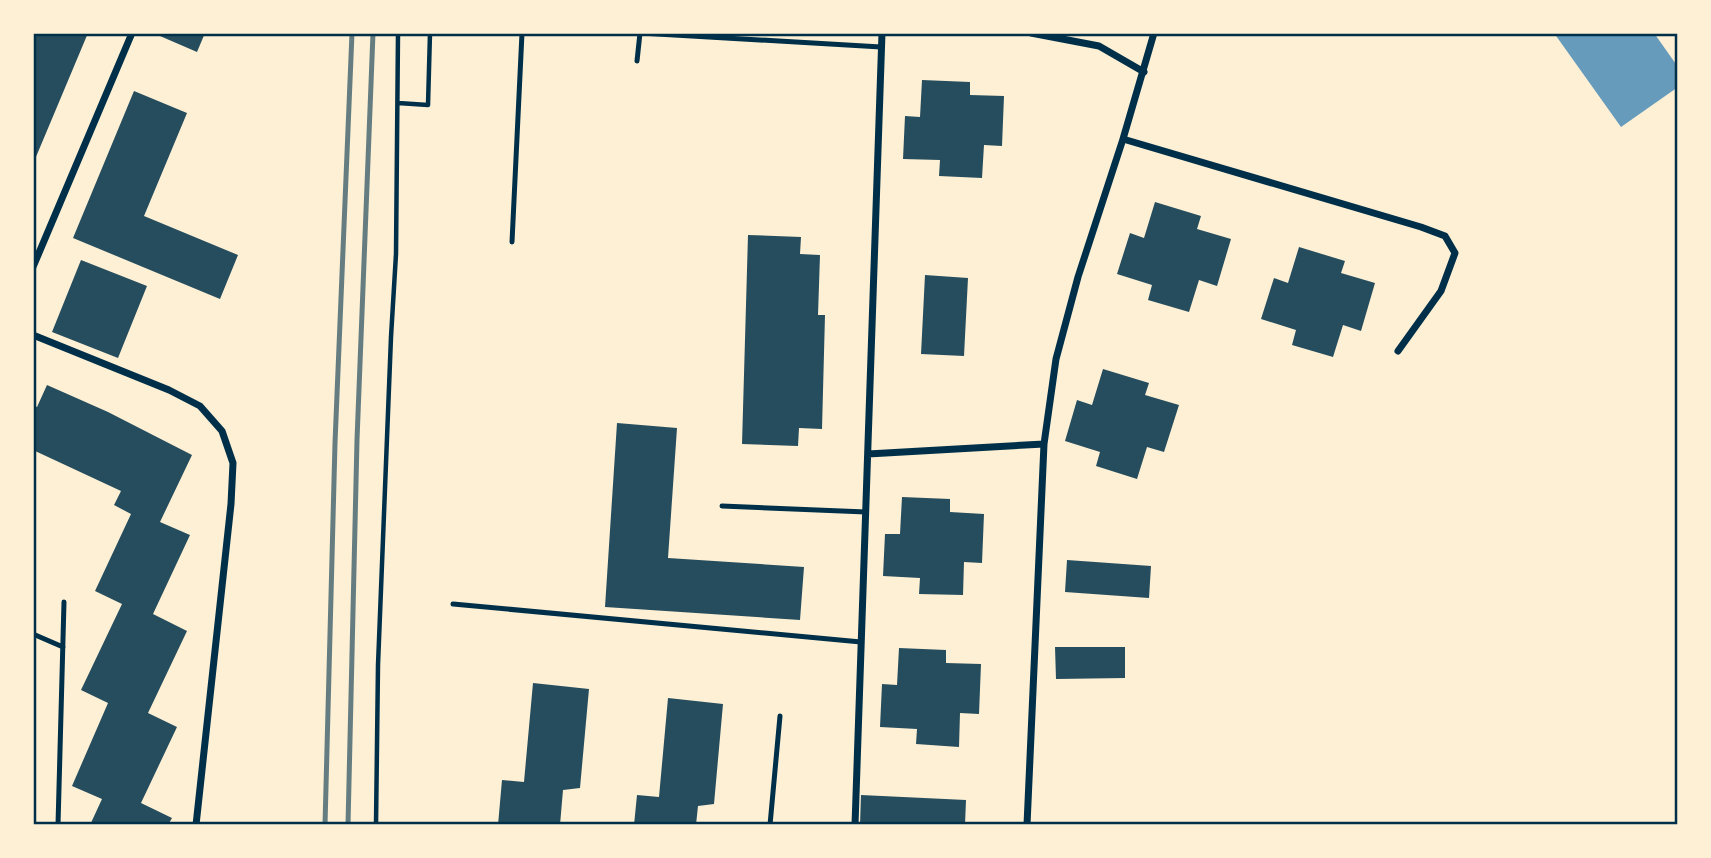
<svg xmlns="http://www.w3.org/2000/svg" width="1711" height="858" viewBox="0 0 1711 858" font-family="Cabin,sans-serif">
<style>
.water{fill:#669bbc}
.building{fill:#264d5e}
.lines{fill:none;stroke-linecap:round;stroke-linejoin:round}
.path{stroke:#003049;stroke-width:4.5}
.service{stroke:#003049;stroke-width:5}
.minor{stroke:#003049;stroke-width:7}
.rail{stroke:#657d81;stroke-width:5}
.neatline{fill:none;stroke:#003049;stroke-width:2.5}
</style>
<rect width="100%" height="100%" fill="#fdf0d5"/>
<!-- water -->
<path class="water" d="M 1554,33 L 1654,33 L 1678,67 L 1678,87 L 1621,127 Z"/>
<!-- building -->
<path class="building" d="M 33,33 L 88,33 L 33,164 Z
M 153,33 L 205,33 L 197,52 Z
M 922,80 L 970,82 L 970,95 L 1004,96 L 1002,146 L 984,145 L 982,178 L 939,176 L 940,160 L 903,159 L 905,116 L 920,117 Z
M 134,91 L 187,113 L 144,216 L 238,255 L 220,299 L 73,238 Z
M 1155,202 L 1201,216 L 1197,229 L 1231,239 L 1217,286 L 1199,280 L 1189,312 L 1148,300 L 1152,285 L 1117,274 L 1130,233 L 1144,238 Z
M 748,235 L 801,237 L 800,254 L 820,255 L 818,315 L 825,315 L 822,429 L 799,428 L 798,446 L 742,444 Z
M 1299,247 L 1345,261 L 1341,273 L 1375,283 L 1361,331 L 1343,325 L 1333,357 L 1292,345 L 1296,330 L 1261,319 L 1274,278 L 1288,283 Z
M 81,260 L 147,286 L 118,358 L 52,332 Z
M 925,275 L 968,278 L 964,356 L 921,354 Z
M 1103,369 L 1149,383 L 1145,395 L 1179,405 L 1164,452 L 1147,447 L 1137,479 L 1096,466 L 1100,452 L 1065,441 L 1077,400 L 1092,405 Z
M 47,385 L 108,412 L 192,455 L 160,522 L 190,535 L 153,614 L 187,631 L 148,713 L 177,727 L 141,803 L 172,818 L 168,825 L 90,825 L 102,799 L 72,786 L 108,703 L 81,690 L 122,604 L 95,591 L 131,514 L 114,505 L 121,491 L 33,450 L 33,406 L 37,407 Z
M 617,423 L 677,428 L 668,558 L 804,567 L 800,620 L 605,607 Z
M 902,497 L 950,499 L 950,512 L 984,514 L 982,563 L 964,562 L 963,595 L 919,594 L 920,578 L 883,576 L 885,534 L 900,534 Z
M 1067,560 L 1151,566 L 1149,598 L 1065,592 Z
M 1055,647 L 1125,647 L 1125,678 L 1056,679 Z
M 899,648 L 946,650 L 946,663 L 981,664 L 979,714 L 960,713 L 959,747 L 916,744 L 917,729 L 880,727 L 882,684 L 897,685 Z
M 533,683 L 589,689 L 580,788 L 563,790 L 560,825 L 498,825 L 502,780 L 524,782 Z
M 668,698 L 723,704 L 714,804 L 698,806 L 696,825 L 634,825 L 637,795 L 659,797 Z
M 861,795 L 966,800 L 965,825 L 860,825 Z"/>
<g class="lines">
<!-- path -->
<path class="path" d="M 398,103 L 428,105 L 430,33
M 376,825 L 378,665 L 391,337 L 396,254 L 398,33"/>
<!-- service -->
<path class="service" d="M 637,61 L 640,33 L 881,47
M 512,242 L 522,33
M 722,506 L 866,512
M 453,604 L 861,642
M 33,634 L 63,647
M 58,825 L 64,602
M 770,825 L 780,716"/>
<!-- minor -->
<path class="minor" d="M 1031,33 L 1099,46 L 1144,72
M 1123,139 L 1421,227 L 1445,236 L 1455,253 L 1441,291 L 1398,351
M 33,267 L 132,33
M 33,335 L 169,390 L 200,406 L 222,431 L 233,463 L 231,504 L 196,825
M 868,454 L 1044,444
M 855,825 L 882,33
M 1027,825 L 1044,444 L 1056,359 L 1078,277 L 1123,139 L 1154,33"/>
<!-- rail -->
<path class="rail" d="M 325,825 L 335,443 L 352,33
M 348,825 L 357,440 L 373,33"/>
</g>
<!-- border -->
<rect width="1711" height="858" fill="none" stroke="#fdf0d5" stroke-width="70"/>
<rect x="35" y="35" width="1641" height="788" class="neatline"/>
</svg>
